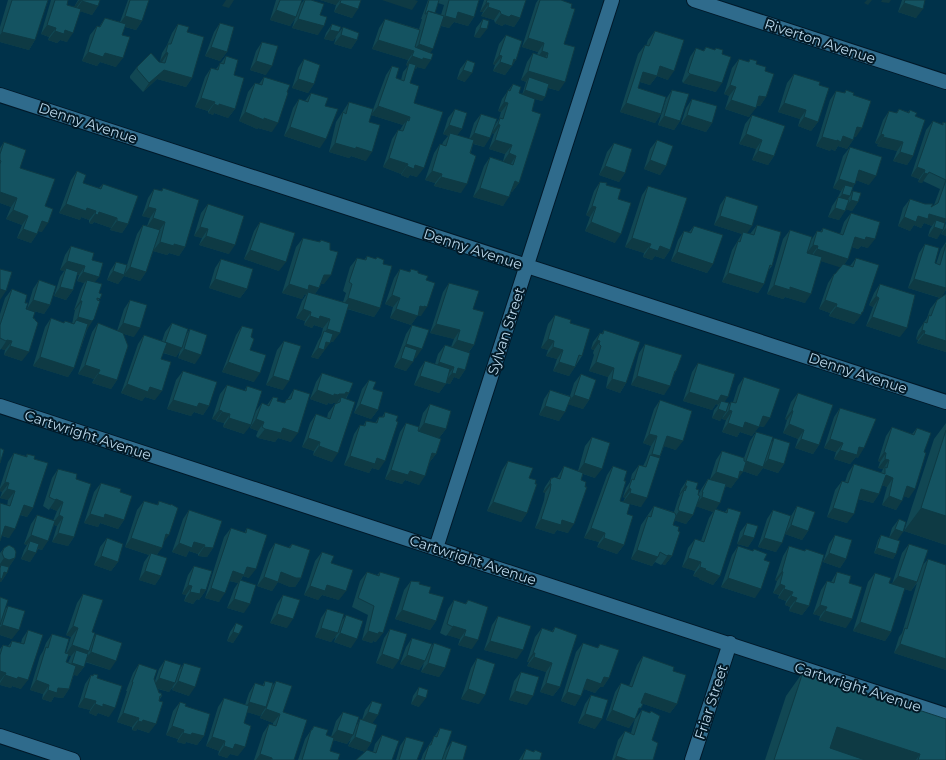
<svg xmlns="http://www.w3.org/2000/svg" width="946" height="760" viewBox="0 0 946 760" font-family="Montserrat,sans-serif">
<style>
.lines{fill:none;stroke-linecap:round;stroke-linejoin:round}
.minor-casing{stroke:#001929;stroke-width:16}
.minor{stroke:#2f6b8c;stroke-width:14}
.wall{fill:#114753;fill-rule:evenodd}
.shaded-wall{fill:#0e3a44}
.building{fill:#145361;stroke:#0e3a44}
.labels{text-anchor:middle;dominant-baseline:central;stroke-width:4;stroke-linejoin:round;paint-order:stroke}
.street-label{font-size:14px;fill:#bbd8eb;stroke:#021926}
</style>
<rect width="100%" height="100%" fill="#00324a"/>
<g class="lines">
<defs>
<path id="minor" d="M 694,0 L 946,82
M 0,95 L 946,402
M 0,406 L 946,715
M 436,548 L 612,0
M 0,736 L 73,760
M 692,760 L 730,643"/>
</defs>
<!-- minor casing -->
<use href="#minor" class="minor-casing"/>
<!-- minor -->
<use href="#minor" class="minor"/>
</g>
<!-- wall -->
<path class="wall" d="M 8,0 L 48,0 L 35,40 L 29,50 L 0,42 L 0,27 Z
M 51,0 L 68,0 L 67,5 L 76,8 L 74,7 L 78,0 L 100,0 L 98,6 L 92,15 L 80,11 L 67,42 L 60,40 L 57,43 L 48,40 L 49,37 L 41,34 Z
M 128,0 L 130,0 L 142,21 L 136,30 L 125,27 L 122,35 L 116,67 L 100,62 L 97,66 L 82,61 L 90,35 L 97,26 L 99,27 L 105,18 L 120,22 Z
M 276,0 L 302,0 L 300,5 L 304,0 L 311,0 L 320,15 L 318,35 L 292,28 L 295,19 L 290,26 L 270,20 Z
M 320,0 L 361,0 L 352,18 L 334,12 L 336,5 Z
M 428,0 L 479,0 L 474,17 L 468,26 L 454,22 L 449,28 L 441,26 L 430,52 L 425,69 L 417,67 L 416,69 L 415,68 L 410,83 L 414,103 L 417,177 L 410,175 L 408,178 L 401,175 L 401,174 L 383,167 L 392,139 L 398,130 L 400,130 L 403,125 L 371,115 L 386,75 L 392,66 L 396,78 L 401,80 L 403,72 L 408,66 L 406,65 L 408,60 L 372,49 L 379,28 L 385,19 L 419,29 L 422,19 L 421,19 ZM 438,3 L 444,5 L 441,15 L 435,13 Z
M 484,0 L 526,0 L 520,18 L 514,27 L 505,24 L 502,26 L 495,23 L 494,20 L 481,16 L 483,12 L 480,12 Z
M 538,0 L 561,0 L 571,8 L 564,44 L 559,91 L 548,88 L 545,97 L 542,101 L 531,98 L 532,111 L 519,183 L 512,192 L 511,191 L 503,206 L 473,197 L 484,166 L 490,157 L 503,161 L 505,154 L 489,149 L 494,134 L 492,133 L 484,147 L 473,144 L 461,193 L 434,186 L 435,183 L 425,180 L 434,153 L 440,144 L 442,145 L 443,142 L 448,136 L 443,134 L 448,118 L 455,109 L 462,129 L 457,135 L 469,139 L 474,123 L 481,114 L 495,125 L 499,119 L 501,112 L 498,111 L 502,99 L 513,84 L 519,93 L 522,95 L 526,82 L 521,80 L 527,62 L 533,53 L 537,55 L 538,52 L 522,47 L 536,3 Z
M 902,0 L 925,0 L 916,18 L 898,12 Z
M 483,19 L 480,38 L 474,37 L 476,28 Z
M 220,23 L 227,52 L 220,61 L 205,56 L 214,32 Z
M 178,24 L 187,32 L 192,78 L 186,87 L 157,79 L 143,92 L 130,78 L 130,76 L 137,67 L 159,62 L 162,62 L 160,61 L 162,53 L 167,45 L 172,33 Z
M 332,24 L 339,32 L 343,27 L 357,40 L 351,49 L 334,44 L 336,37 L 333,41 L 324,39 L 326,33 Z
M 655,31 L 668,80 L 657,76 L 650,85 L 640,82 L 638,88 L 661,114 L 655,123 L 620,112 L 638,54 L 645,45 L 646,46 L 648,40 Z
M 506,35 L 516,60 L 505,75 L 493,71 L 495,65 L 493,64 L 499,44 Z
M 262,42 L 266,75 L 250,70 L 256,51 Z
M 706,47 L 715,50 L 716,48 L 716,92 L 683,83 L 682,81 L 690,57 L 696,48 L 703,51 Z
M 226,56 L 234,75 L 235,109 L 228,118 L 214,113 L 213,115 L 208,113 L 208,111 L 195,107 L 205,77 L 211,68 L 216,69 Z
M 304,59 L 314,84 L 308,93 L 292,88 L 298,68 Z
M 739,59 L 748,62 L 750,59 L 765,71 L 766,97 L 760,106 L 756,106 L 749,117 L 725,109 L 729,96 L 724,94 L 732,68 Z
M 467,60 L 465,82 L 457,79 L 460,69 Z
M 794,74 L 819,85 L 818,122 L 811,131 L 798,126 L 800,119 L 778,112 L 787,83 Z
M 264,77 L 272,132 L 258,128 L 257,129 L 239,121 L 248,92 L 255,83 L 259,84 Z
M 672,90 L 680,121 L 674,130 L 658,125 L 666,99 Z
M 846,90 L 853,95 L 856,137 L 854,137 L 853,140 L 847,149 L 838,146 L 835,151 L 831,149 L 830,151 L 816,146 L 830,100 L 836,91 L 844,93 Z
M 311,93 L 325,106 L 320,148 L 284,136 L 293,108 L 299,99 L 305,101 Z
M 692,99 L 712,123 L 706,132 L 681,124 L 686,108 Z
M 349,102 L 369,122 L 366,161 L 351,156 L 349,158 L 329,152 L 336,122 Z
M 899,109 L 908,112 L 910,110 L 915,116 L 913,156 L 907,165 L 893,161 L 897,151 L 877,146 L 878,144 L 875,143 L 883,120 L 889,111 L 896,113 Z
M 752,115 L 774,156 L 768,165 L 752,160 L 756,149 L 739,144 L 745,124 Z
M 933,121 L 942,124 L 943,122 L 946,123 L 946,221 L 937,239 L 928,236 L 930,229 L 932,226 L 924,223 L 921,228 L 914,225 L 910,231 L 898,226 L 903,208 L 910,199 L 931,207 L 934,205 L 940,189 L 923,181 L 922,183 L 918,182 L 919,179 L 911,176 L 926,130 Z
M 657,140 L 666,166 L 660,175 L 644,169 L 650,149 Z
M 4,142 L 45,206 L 42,232 L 38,231 L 37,234 L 31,243 L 17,238 L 22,225 L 6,219 L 11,207 L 0,203 L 0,148 Z
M 614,143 L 625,173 L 619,182 L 599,175 L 607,152 Z
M 850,147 L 869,185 L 856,180 L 850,195 L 853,191 L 858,202 L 852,211 L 846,209 L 839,220 L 828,217 L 832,206 L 838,197 L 841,191 L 833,188 L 843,156 Z
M 77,171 L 83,183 L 99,188 L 103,184 L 128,224 L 122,233 L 110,230 L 111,228 L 94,222 L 92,224 L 89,223 L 89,220 L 81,217 L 80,220 L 59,213 L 71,180 Z
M 600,182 L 606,185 L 618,199 L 615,243 L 585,231 L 590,217 L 586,215 L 594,191 Z
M 648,186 L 670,250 L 664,259 L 655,256 L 652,260 L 643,257 L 644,253 L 625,247 L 642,195 Z
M 163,188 L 185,247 L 179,256 L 169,253 L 167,255 L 153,251 L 146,272 L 140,281 L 124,276 L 118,284 L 107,280 L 110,271 L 116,262 L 127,265 L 137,234 L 143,225 L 147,226 L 150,218 L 142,216 L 148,198 L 154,189 L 161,191 Z
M 726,196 L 747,233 L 750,234 L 757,225 L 772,266 L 768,271 L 764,284 L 758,293 L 722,282 L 732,250 L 742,234 L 714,225 L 720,205 Z
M 208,204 L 229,254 L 199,245 L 202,238 L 194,236 L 201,213 Z
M 851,213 L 868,248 L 861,246 L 858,249 L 852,247 L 848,259 L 844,265 L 850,266 L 856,258 L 857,321 L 856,321 L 854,324 L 829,316 L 830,313 L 819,309 L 828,283 L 834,274 L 835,274 L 841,267 L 821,261 L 805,303 L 785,297 L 783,299 L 767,294 L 783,239 L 790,230 L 812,239 L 817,231 L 820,232 L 823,228 L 840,234 L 844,222 Z
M 260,222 L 279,271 L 244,259 L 254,231 Z
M 946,223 L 946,236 L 941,234 Z
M 694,226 L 713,264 L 707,273 L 671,261 L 678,240 L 684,231 L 689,232 Z
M 303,238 L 319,242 L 321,240 L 324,284 L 321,284 L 319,288 L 315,294 L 343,302 L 346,293 L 343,291 L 350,267 L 357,258 L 364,260 L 367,256 L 376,259 L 377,257 L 383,264 L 380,308 L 374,317 L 347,309 L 333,342 L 330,341 L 323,352 L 318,359 L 311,357 L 318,341 L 321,336 L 323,328 L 314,325 L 312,328 L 304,325 L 305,321 L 296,318 L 302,301 L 306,295 L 305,294 L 302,299 L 282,293 L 296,247 Z
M 946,242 L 946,290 L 941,297 L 946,352 L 917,343 L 918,340 L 916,339 L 918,331 L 927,318 L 930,309 L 937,300 L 940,298 L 908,288 L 919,253 L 925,244 L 935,263 L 936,264 L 941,249 Z
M 71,246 L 92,260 L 95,282 L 99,293 L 99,301 L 87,330 L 74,368 L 68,377 L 33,366 L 45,327 L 51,318 L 64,323 L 65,321 L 72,324 L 75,310 L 74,310 L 81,289 L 84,283 L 77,281 L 79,275 L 77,275 L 73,290 L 66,300 L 54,296 L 60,277 L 64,271 L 60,270 L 65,255 Z
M 221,259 L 247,289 L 240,298 L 209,288 L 215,268 Z
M 400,269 L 409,272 L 411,269 L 418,273 L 426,280 L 421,316 L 418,315 L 411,325 L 390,318 L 393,307 L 385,304 L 394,278 Z
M 39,280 L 50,305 L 44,314 L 27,309 L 33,289 Z
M 449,283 L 473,309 L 474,345 L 469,352 L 465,370 L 459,379 L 454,377 L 450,384 L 446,383 L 439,393 L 414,385 L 419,370 L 425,361 L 435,364 L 438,354 L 445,345 L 451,347 L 454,339 L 430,333 L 443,292 Z
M 880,284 L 900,337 L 866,326 L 873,307 L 869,305 L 874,293 Z
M 12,289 L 25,303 L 26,309 L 22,361 L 4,355 L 5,350 L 1,349 L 0,350 L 0,314 L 5,298 Z
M 130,300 L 134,337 L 124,334 L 117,380 L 111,389 L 92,383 L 94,379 L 78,374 L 92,332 L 98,323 L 117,331 L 124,309 Z
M 555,315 L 570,323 L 582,356 L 569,376 L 553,371 L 557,359 L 546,356 L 548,350 L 541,348 L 548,324 Z
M 172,323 L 186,335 L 190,329 L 195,364 L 178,358 L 180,351 L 176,357 L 163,353 L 161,359 L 155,400 L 145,397 L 142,401 L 121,393 L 138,344 L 144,335 L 162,341 L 165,332 Z
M 412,325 L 416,358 L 414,358 L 406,371 L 394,367 L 406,334 Z
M 242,326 L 251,337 L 250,350 L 254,382 L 222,372 L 236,335 Z
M 604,330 L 626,383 L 620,393 L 606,388 L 608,377 L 589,371 L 594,355 L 593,353 L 594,350 L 591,349 L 593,342 L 600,333 L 602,333 Z
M 284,341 L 283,390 L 266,385 L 277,350 Z
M 645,344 L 676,371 L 664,395 L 631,385 L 639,353 Z
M 698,363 L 728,406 L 731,402 L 733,402 L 738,386 L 744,377 L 764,427 L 759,426 L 752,436 L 740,432 L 737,437 L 722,432 L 726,420 L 722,419 L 723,416 L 720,421 L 712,418 L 714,410 L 718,405 L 716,404 L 712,410 L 683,401 L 692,372 Z
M 183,371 L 209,406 L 203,415 L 194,412 L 191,416 L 167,409 L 176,380 Z
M 322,373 L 349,393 L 346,399 L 332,462 L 313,455 L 314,451 L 302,447 L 310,423 L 316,414 L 327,418 L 328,413 L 335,404 L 337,403 L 333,403 L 332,404 L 328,403 L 327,405 L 310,399 L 316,382 Z
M 581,374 L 589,400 L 583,409 L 568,404 L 559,421 L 539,415 L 544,399 L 550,390 L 570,396 L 574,383 Z
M 369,380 L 378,410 L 371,419 L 354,413 L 362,389 Z
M 227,385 L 244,391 L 247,386 L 244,434 L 223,427 L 224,423 L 216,421 L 216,420 L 212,419 L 220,394 Z
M 294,389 L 291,442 L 278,438 L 275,442 L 258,438 L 256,436 L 258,431 L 250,428 L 255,412 L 262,403 L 267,405 L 273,397 L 277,401 L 284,403 L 286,400 L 287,400 Z
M 798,393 L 819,445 L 813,454 L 795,448 L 798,439 L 783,433 L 787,420 L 785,419 L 791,402 Z
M 660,400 L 676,450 L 664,446 L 641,507 L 623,502 L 625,498 L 623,497 L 626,488 L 630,482 L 632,474 L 639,465 L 643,466 L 646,460 L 651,446 L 643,443 L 654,409 Z
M 430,404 L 446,429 L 439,438 L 436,454 L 429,463 L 419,485 L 405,480 L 402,484 L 385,479 L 400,432 L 406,423 L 419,427 L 423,413 Z
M 840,408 L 858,458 L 856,457 L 850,464 L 834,459 L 836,452 L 824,448 L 834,417 Z
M 385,412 L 379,470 L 372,468 L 369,473 L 344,465 L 354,434 L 360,425 L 363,426 L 366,421 L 375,423 L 379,417 L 382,417 Z
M 946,423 L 946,545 L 904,531 L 934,439 Z
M 892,427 L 912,434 L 917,428 L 924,452 L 909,498 L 904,496 L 896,510 L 882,505 L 887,487 L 882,485 L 879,494 L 873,503 L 858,499 L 847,523 L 827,517 L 835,490 L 842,481 L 845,482 L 848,473 L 854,464 L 881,473 L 883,469 L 878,468 L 880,462 L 878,461 L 886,436 Z
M 756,432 L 772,442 L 774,438 L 784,464 L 778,473 L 763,468 L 757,476 L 743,471 L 731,488 L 726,486 L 716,509 L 725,512 L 728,508 L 720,576 L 713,585 L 699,579 L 700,578 L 693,576 L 695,571 L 682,567 L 688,548 L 695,539 L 701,541 L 709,518 L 713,512 L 696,506 L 693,515 L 686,524 L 674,520 L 673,525 L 672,556 L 665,565 L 662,564 L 661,565 L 655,562 L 652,566 L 631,559 L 641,525 L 654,506 L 674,512 L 678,499 L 680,495 L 679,495 L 681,489 L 687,480 L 696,489 L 698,495 L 702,488 L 708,479 L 710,479 L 716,460 L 722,451 L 744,458 L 750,441 Z
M 592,437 L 595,478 L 583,474 L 568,533 L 557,530 L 554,534 L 535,528 L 544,500 L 545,493 L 543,492 L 545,487 L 551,478 L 553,478 L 554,477 L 557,478 L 564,466 L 578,471 L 585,446 Z
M 14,453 L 26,456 L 27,454 L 34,459 L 33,508 L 27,517 L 20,515 L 9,538 L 2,536 L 8,500 L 0,498 L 2,492 L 0,491 L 0,487 L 8,462 Z
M 508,461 L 529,478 L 527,513 L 521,522 L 487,511 L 502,470 Z
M 613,466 L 624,481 L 620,501 L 627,514 L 624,545 L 617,554 L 597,547 L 599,542 L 584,538 L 607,475 Z
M 58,469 L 76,479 L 74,537 L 68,546 L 52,542 L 57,526 L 54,525 L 42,550 L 38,549 L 30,562 L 21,559 L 24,550 L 27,545 L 24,544 L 31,524 L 37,515 L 53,521 L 57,511 L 50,508 L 49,510 L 43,506 L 52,478 Z
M 101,483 L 120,492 L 124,520 L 118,529 L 100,523 L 98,527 L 84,523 L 94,492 Z
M 144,501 L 157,505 L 159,501 L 163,543 L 157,555 L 161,576 L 155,585 L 139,580 L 144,562 L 149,555 L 125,547 L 137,510 Z
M 797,506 L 808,531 L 802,540 L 785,534 L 776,552 L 758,547 L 767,519 L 773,510 L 791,516 Z
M 189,510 L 213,548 L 207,557 L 198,556 L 198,554 L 189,551 L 186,557 L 172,552 L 183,519 Z
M 899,519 L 896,554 L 893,559 L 874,553 L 878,540 L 881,535 L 889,538 L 892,528 Z
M 747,523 L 754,538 L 748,547 L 737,544 L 740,532 Z
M 231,528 L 244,533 L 247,528 L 249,578 L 243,576 L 241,580 L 244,613 L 227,608 L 234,589 L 238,583 L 229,581 L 219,602 L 205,598 L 224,537 Z
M 835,535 L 846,559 L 840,568 L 823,562 L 829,544 Z
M 107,538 L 118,562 L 111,571 L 94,565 L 100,547 Z
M 275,543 L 288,548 L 292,544 L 301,578 L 295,587 L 290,587 L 278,582 L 272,591 L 257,586 L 269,552 Z
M 909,544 L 922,566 L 928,559 L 946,670 L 894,653 L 899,637 L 902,633 L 917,583 L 911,591 L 904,589 L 891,632 L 885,641 L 853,631 L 868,582 L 875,573 L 889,583 L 892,584 L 902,553 Z
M 738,546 L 753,551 L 754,549 L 764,560 L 755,598 L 721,587 L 732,555 Z
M 789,546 L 804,551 L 806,549 L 809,606 L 802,615 L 789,611 L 790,607 L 785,605 L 786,601 L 778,598 L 779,595 L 773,593 L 777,581 L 775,580 L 783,556 Z
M 4,548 L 15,558 L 9,567 L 7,573 L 1,582 L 0,582 L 0,553 Z
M 322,552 L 331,563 L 339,600 L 322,595 L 318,600 L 304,595 L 315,561 Z
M 194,566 L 206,590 L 199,600 L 197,599 L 193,604 L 184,601 L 186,595 L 182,594 L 188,575 Z
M 367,572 L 377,575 L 380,572 L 376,642 L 373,641 L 372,643 L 362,640 L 368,615 L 352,607 L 360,581 Z
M 837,572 L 849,583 L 846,628 L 819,620 L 820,616 L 813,614 L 821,590 L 827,581 L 831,582 Z
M 411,581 L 419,584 L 429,593 L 436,621 L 430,630 L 395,619 L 404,590 Z
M 83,594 L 92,632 L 92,640 L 96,634 L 110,670 L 85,662 L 84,667 L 77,676 L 74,674 L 69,689 L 63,698 L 54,697 L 51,702 L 42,699 L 43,694 L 30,690 L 40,656 L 43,651 L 46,643 L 52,634 L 66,653 L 71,637 L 66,635 L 77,603 ZM 68,655 L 71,656 L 68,663 L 66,662 Z
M 283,595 L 287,628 L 270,623 L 277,604 Z
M 0,597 L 5,609 L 8,606 L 12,639 L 0,635 Z
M 454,600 L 465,604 L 468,600 L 472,649 L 458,645 L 460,639 L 447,635 L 446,636 L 440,633 L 448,609 Z
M 327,609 L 341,622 L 346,615 L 351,648 L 334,642 L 336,636 L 331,642 L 315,637 L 321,618 Z
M 498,616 L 517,659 L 484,650 L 492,625 Z
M 236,623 L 239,634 L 233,643 L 227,641 L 230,632 Z
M 555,627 L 560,687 L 553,696 L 540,692 L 546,672 L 527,666 L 529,662 L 527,662 L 535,637 L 542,628 L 552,631 Z
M 390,629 L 393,669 L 376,663 L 384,638 Z
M 28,630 L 21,689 L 12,686 L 11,688 L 0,685 L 0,649 L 3,645 L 8,646 L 12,641 L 21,643 L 22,639 Z
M 412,638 L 430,648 L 434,643 L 445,668 L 439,677 L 421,672 L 424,663 L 419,670 L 400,664 L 406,647 Z
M 583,643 L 597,648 L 600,644 L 609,678 L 603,687 L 600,687 L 595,693 L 584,689 L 575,706 L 561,701 L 576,652 Z
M 643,656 L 673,671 L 677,704 L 670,713 L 641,703 L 635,719 L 629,728 L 606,720 L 615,692 L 621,683 L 629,686 L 637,665 Z
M 477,658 L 479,704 L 461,699 L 471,668 Z
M 165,660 L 180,669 L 184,663 L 189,696 L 172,690 L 173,687 L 169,692 L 158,689 L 159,693 L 162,696 L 160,699 L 149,733 L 137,729 L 136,731 L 132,730 L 132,727 L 117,722 L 127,691 L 126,691 L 133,673 L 139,664 L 154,679 L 155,681 L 159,669 Z
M 521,672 L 527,705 L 509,700 L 514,681 Z
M 803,672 L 946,760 L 765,760 L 786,696 Z
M 94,674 L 97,678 L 109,717 L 98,713 L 96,716 L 89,713 L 90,710 L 78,707 L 85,684 L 91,675 L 92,676 Z
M 265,681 L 273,685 L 276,681 L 294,760 L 254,760 L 263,733 L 269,724 L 273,725 L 273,723 L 260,718 L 262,713 L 260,716 L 247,712 L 244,723 L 238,756 L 230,754 L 227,758 L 218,755 L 219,751 L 206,746 L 218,707 L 224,698 L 245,705 L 249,693 L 255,683 L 262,686 Z
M 419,687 L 419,707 L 411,704 L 413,696 Z
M 591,695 L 595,729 L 578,723 L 585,704 Z
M 372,701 L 378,715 L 372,723 L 371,743 L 365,752 L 373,752 L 375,744 L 382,735 L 392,760 L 365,752 L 348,746 L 351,739 L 347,744 L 333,740 L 330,751 L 338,760 L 298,760 L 305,739 L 314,726 L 326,735 L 331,737 L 336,721 L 343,712 L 357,725 L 360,719 L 362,720 L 365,710 Z
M 180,702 L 185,706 L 204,736 L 197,745 L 186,742 L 185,744 L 177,742 L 178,739 L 166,735 L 173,711 Z
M 642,710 L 650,713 L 651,711 L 653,760 L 612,760 L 618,740 L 625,731 L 631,733 L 635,719 Z
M 440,728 L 446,750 L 452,741 L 463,760 L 421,760 L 423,754 Z
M 406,737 L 417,760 L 396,760 L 400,746 Z
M 526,749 L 533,752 L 535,750 L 540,760 L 519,760 Z"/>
<!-- shaded-wall -->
<path class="shaded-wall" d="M 79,0 L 82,0 L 76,8 L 74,7 Z
M 226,0 L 234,0 L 229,8 L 222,6 Z
M 320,0 L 340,0 L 336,5 Z
M 382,0 L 415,0 L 418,1 L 412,10 Z
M 867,0 L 872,0 L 868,5 L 864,3 Z
M 882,0 L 891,0 L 889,3 L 881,2 Z
M 82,1 L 98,6 L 92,15 L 76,10 Z
M 340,3 L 358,9 L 352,18 L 334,12 Z
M 486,3 L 489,3 L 483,12 L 480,12 Z
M 904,3 L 923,9 L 916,18 L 898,12 Z
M 488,7 L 500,11 L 494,20 L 481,16 Z
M 276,10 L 296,17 L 290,26 L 270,20 Z
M 458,12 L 474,17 L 468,26 L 454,22 L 449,28 L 439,25 L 445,16 Z
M 501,14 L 511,15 L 520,18 L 514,27 L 505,24 L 502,26 L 495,23 Z
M 125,16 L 142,21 L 136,30 L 119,25 Z
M 298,19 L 324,26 L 318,35 L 292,28 Z
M 47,25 L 56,28 L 49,37 L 41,34 Z
M 480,28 L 487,29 L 480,38 L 474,37 Z
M 65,30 L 73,33 L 67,42 L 60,40 L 57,43 L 48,40 L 55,31 Z
M 330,30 L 339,32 L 333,41 L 324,39 Z
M 2,32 L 35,40 L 29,50 L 0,42 L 0,35 Z
M 341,35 L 357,40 L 351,49 L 334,44 Z
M 528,38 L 544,43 L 538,52 L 522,47 Z
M 378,40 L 413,51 L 419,44 L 433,49 L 427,58 L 414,51 L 408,60 L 372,49 Z
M 211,47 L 227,52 L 220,61 L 205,56 Z
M 542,51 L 548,53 L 542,62 L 536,60 Z
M 88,52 L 105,53 L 123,58 L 116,67 L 100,62 L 97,66 L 82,61 Z
M 166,52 L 168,53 L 162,62 L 160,61 Z
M 499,55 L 502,56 L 495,65 L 493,64 Z
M 412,56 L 423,58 L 431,60 L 425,69 L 417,67 L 416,69 L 408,66 L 409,63 L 408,66 L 406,65 Z
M 514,59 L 516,60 L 505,75 L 493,71 L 500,62 Z
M 256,61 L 272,66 L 266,75 L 250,70 Z
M 660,66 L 674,71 L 668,80 L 657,76 L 650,85 L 637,81 L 643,72 Z
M 164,70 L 192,78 L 186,87 L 157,79 L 143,92 L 149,83 Z
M 463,70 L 472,73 L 465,82 L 457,79 Z
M 528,71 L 565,82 L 559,91 L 528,82 L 529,77 L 526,82 L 521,80 Z
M 690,74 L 722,83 L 716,92 L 683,83 Z
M 298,79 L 314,84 L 308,93 L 292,88 Z
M 730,85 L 736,87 L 729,96 L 724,94 Z
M 525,90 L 545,97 L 542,101 L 522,95 Z
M 759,96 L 766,97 L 760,106 L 753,105 Z
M 201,98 L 215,102 L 208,111 L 195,107 Z
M 731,100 L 756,108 L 749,117 L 725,109 Z
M 504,102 L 508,103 L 501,112 L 498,111 Z
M 626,103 L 661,114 L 655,123 L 620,112 Z
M 784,103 L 806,110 L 800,119 L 778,112 Z
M 214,104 L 219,104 L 235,109 L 228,118 L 214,113 L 213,115 L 208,113 Z
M 378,106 L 410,117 L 405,124 L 407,120 L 403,125 L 371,115 Z
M 245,112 L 264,118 L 278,123 L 272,132 L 258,128 L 257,129 L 239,121 Z
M 687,115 L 712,123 L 706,132 L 681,124 Z
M 664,116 L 680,121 L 674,130 L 658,125 Z
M 804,117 L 818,122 L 811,131 L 798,126 Z
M 498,124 L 500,125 L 494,134 L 492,133 Z
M 449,125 L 462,129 L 455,138 L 450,133 L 448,136 L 443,134 Z
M 290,127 L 326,139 L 320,148 L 284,136 Z
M 857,127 L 862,128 L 856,137 L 851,136 Z
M 474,133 L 490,138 L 484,147 L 468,142 Z
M 746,134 L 762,140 L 756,149 L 739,144 Z
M 881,134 L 884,135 L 878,144 L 875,143 Z
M 843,136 L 853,140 L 847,149 L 838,146 L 835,151 L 831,149 L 830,151 L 816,146 L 822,137 Z
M 883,137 L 903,142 L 897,151 L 877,146 Z
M 495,140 L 512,145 L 505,154 L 489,149 Z
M 335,143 L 356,147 L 372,152 L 366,161 L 351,156 L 349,158 L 329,152 Z
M 758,151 L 774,156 L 768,165 L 752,160 Z
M 900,152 L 913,156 L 907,165 L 893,161 Z
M 509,153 L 516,156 L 510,165 L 503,162 Z
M 389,158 L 408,164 L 401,174 L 383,167 Z
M 650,160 L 666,166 L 660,175 L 644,169 Z
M 415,165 L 424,168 L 417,177 L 410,175 L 408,178 L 401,175 L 407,166 Z
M 605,166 L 625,173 L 619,182 L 599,175 Z
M 917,167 L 925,170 L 919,179 L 911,176 Z
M 859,170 L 876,176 L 869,185 L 853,179 Z
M 432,171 L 442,174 L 435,183 L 425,180 Z
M 924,173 L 928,174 L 922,183 L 918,182 Z
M 441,177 L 467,184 L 461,193 L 434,186 Z
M 839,179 L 855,184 L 848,193 L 845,185 L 841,191 L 833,188 Z
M 515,181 L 519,183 L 512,192 L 508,190 Z
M 480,188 L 509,197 L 503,206 L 473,197 Z
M 0,192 L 17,198 L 11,207 L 0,203 Z
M 842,194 L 850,196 L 844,205 L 836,203 Z
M 851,200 L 858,202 L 852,211 L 844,209 Z
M 66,204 L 87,208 L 96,211 L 89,220 L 81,217 L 80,220 L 59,213 Z
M 592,206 L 596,207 L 590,217 L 586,215 Z
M 148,207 L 156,209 L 150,218 L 142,216 Z
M 835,208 L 845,211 L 839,220 L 828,217 Z
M 13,210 L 28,216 L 22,225 L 6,219 Z
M 99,212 L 117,218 L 111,228 L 94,222 L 92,224 L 89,223 L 95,214 Z
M 929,214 L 946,219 L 946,221 L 941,229 L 936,220 L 932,226 L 924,223 L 921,228 L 914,225 L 910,231 L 898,226 L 904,217 Z
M 720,216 L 752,226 L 746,235 L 743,232 L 742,234 L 714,225 Z
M 153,218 L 165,222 L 159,231 L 147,227 Z
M 42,221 L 48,223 L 42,232 L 35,230 Z
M 117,221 L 128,224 L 122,233 L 110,230 Z
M 591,222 L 621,234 L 615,243 L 585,231 Z
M 200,227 L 208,229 L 202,238 L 194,236 Z
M 934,227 L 943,230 L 937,239 L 928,236 Z
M 946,228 L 946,236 L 941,234 Z
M 23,229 L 37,234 L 31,243 L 17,238 Z
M 206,236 L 235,245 L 229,254 L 199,245 Z
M 855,237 L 866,237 L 875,239 L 868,248 L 861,246 L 858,249 L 849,246 Z
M 632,238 L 651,244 L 644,253 L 625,247 Z
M 160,242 L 174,244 L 185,247 L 179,256 L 169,253 L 167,255 L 153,251 Z
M 813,245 L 818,246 L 811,256 L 806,254 Z
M 660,246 L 670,250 L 664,259 L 655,256 L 652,260 L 643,257 L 649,248 Z
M 817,249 L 848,259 L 842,268 L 811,258 Z
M 250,250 L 286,262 L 279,271 L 244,259 Z
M 677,252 L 713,264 L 707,273 L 671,261 Z
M 67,261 L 85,266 L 79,275 L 65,271 L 66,268 L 64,271 L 60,270 Z
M 130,267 L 146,272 L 140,281 L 124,276 L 118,284 L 107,280 L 113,271 L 124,275 Z
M 83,272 L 99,277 L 92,286 L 87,280 L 84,283 L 77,281 Z
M 728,273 L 764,284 L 758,293 L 722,282 Z
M 324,275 L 331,275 L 324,284 L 317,284 Z
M 215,279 L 247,289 L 240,298 L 209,288 Z
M 914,279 L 946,288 L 946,290 L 941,298 L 908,288 Z
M 289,284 L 309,285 L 319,288 L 313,297 L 308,292 L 306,295 L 305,294 L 302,299 L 282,293 Z
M 774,285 L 790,287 L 811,294 L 805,303 L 785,297 L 783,299 L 767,294 Z
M 60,287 L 73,290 L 66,300 L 54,296 Z
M 0,289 L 6,291 L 0,300 Z
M 392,295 L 400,298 L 393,307 L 385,304 Z
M 876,296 L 879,298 L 873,307 L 869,305 Z
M 348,298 L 380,308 L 374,317 L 342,307 Z
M 33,300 L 50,305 L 44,314 L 27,309 Z
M 825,300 L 837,304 L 830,313 L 819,309 Z
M 80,301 L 82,301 L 75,310 L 74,310 Z
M 424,306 L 427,307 L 421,316 L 418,315 L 411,325 L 390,318 L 396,309 Z
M 836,307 L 862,312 L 863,312 L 857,321 L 856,321 L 854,324 L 829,316 Z
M 303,309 L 311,312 L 305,321 L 296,318 Z
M 310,316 L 320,316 L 330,319 L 323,328 L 314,325 L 312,328 L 304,325 Z
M 78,317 L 94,319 L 86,331 L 74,324 Z
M 872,317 L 907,328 L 900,337 L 866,326 Z
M 123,323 L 140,328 L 134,337 L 117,332 Z
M 436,324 L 460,330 L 454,339 L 430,333 Z
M 327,329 L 340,333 L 333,342 L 321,338 L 323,334 Z
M 922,330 L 925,331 L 918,340 L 916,339 Z
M 924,334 L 946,341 L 946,352 L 917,343 Z
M 548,339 L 554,341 L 548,350 L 541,348 Z
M 7,340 L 12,341 L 5,350 L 1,349 Z
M 457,340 L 474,345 L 467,354 L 451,349 Z
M 597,340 L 600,341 L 594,350 L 591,349 Z
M 165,342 L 182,348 L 176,357 L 159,351 Z
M 326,342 L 330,343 L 318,359 L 311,357 L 318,348 Z
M 406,344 L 422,349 L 416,358 L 402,354 L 405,346 L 400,353 Z
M 10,346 L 29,352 L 22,361 L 4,355 Z
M 553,347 L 563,350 L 557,359 L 546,356 Z
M 184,349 L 201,355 L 195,364 L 178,358 Z
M 40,357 L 74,368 L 68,377 L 33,366 Z
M 401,358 L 413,362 L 406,371 L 394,367 Z
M 228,362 L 260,373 L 254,382 L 222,372 Z
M 439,362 L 454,367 L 447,376 L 433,371 Z
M 559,362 L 575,367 L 569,376 L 553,371 Z
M 596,362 L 614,368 L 608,377 L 589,371 Z
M 85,365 L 100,370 L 94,379 L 78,374 Z
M 458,368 L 465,370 L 459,379 L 454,377 L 450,384 L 445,382 L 452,373 Z
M 98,374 L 117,380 L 111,389 L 92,383 Z
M 273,376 L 289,381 L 283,390 L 266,385 Z
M 420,376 L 446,384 L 439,393 L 414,385 Z
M 637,376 L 670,386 L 664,395 L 631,385 Z
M 612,379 L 626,383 L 620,393 L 606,388 Z
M 127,384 L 150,387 L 162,391 L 155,400 L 145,397 L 142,401 L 121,393 Z
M 317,390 L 334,394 L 346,392 L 349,393 L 343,402 L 341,397 L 337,403 L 333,403 L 332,404 L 328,403 L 327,405 L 310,399 Z
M 689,392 L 721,395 L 728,397 L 722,406 L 721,401 L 718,405 L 716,404 L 712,410 L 683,401 Z
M 574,395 L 589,400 L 583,409 L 567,404 Z
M 173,400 L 199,403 L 209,406 L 203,415 L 194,412 L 191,416 L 167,409 Z
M 360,404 L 378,410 L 371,419 L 354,413 Z
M 545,406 L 565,412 L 559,421 L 539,415 Z
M 718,409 L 726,412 L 720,421 L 712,418 Z
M 219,410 L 222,411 L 216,420 L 212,419 Z
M 729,410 L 732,411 L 726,420 L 722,419 Z
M 792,410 L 793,411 L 787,420 L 785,419 Z
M 222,412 L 230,414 L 224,423 L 216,421 Z
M 763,416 L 770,418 L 764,427 L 756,425 Z
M 229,418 L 251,425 L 244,434 L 223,427 Z
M 256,419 L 264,422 L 258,431 L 250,428 Z
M 745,422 L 759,427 L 752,436 L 740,432 L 737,437 L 722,432 L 728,423 Z
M 424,423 L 446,429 L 439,438 L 418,432 Z
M 789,424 L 804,430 L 798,439 L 783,433 Z
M 283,428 L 298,433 L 291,442 L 278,438 L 275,442 L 258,438 L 265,429 Z
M 649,434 L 657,436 L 651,446 L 643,443 Z
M 667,436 L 683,441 L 676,450 L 660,445 Z
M 308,438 L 320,442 L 314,451 L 302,447 Z
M 801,439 L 819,445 L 813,454 L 795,448 Z
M 830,439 L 843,443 L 836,452 L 824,448 Z
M 319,446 L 338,453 L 332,462 L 313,455 Z
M 859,447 L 864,448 L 858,458 L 856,457 L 850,464 L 834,459 L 840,450 Z
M 884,452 L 886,453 L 880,462 L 878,461 Z
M 432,453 L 436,454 L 429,463 Z
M 652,454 L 660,456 L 654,465 L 649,457 Z
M 350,456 L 377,458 L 385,461 L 379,470 L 372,468 L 369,473 L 344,465 Z
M 768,459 L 784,464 L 778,473 L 763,468 L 757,476 L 740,470 L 746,461 L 762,467 Z
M 885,459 L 889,460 L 883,469 L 878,468 Z
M 584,463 L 602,469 L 595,478 L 578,472 Z
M 391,470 L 410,471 L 425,476 L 419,485 L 405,480 L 402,484 L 385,479 Z
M 740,471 L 743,472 L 731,488 L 709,481 L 716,472 Z
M 886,475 L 893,478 L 887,487 L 879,484 Z
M 5,482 L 9,483 L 2,492 L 0,491 L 0,489 Z
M 550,483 L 551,484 L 545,493 L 543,492 Z
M 685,486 L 687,486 L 680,495 L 679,495 Z
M 907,486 L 915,489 L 909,498 L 900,495 Z
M 629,488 L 631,489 L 625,498 L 623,497 Z
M 7,489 L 15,491 L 8,500 L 0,498 Z
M 861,489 L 879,494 L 873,503 L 855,498 Z
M 630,493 L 647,498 L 641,507 L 623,502 Z
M 889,496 L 902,501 L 896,510 L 882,505 Z
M 702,497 L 720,503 L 714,512 L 715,509 L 713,512 L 695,506 Z
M 56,499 L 63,502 L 57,511 L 50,508 Z
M 493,502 L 527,513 L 521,522 L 487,511 Z
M 24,505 L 33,508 L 27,517 L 18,514 Z
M 833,508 L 854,514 L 847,523 L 827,517 Z
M 921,508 L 946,515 L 946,545 L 904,531 Z
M 679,511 L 693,515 L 686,524 L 673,520 Z
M 90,514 L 105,514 L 124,520 L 118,529 L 100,523 L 98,527 L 84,523 Z
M 59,515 L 63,517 L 57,526 L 52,524 Z
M 541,519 L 562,520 L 574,524 L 568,533 L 557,530 L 554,534 L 535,528 Z
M 791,525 L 808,531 L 802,540 L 785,534 Z
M 5,526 L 15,529 L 9,538 L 0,535 Z
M 591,528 L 605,533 L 599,542 L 584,538 Z
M 895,529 L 903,532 L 897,541 L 889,538 Z
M 58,533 L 74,537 L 68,546 L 52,542 Z
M 166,534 L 169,535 L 162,544 Z
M 31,535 L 48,541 L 42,550 L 29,545 L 30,541 L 27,545 L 24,544 Z
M 743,535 L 754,538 L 748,547 L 737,544 Z
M 131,538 L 162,548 L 155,557 L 151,553 L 149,555 L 125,547 Z
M 604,538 L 624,545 L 617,554 L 597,547 Z
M 764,538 L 782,543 L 776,552 L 758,547 Z
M 194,542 L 205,545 L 198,554 L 189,551 L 186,557 L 172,552 L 179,543 Z
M 204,547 L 213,548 L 207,557 L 198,556 Z
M 877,548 L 896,554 L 893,559 L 874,553 Z
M 27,550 L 36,553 L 30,562 L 21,559 Z
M 637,550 L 658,557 L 652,566 L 631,559 Z
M 829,553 L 846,559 L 840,568 L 823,562 Z
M 668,555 L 672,556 L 665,565 L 662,564 Z
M 101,556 L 118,562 L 111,571 L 94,565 Z
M 4,558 L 15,558 L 9,567 L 1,565 L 0,566 L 0,564 Z
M 688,558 L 701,562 L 695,571 L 682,567 Z
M 247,567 L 256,569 L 249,578 L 243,576 L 238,583 L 226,580 L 233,571 Z
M 700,567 L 706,569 L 700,578 L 693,576 Z
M 705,570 L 720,576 L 713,585 L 699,579 Z
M 145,571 L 161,576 L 155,585 L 139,580 Z
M 782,571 L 783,572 L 777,581 L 775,580 Z
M 4,572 L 7,573 L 1,582 L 0,582 L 0,578 Z
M 281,572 L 301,578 L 295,587 L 290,587 L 275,581 Z
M 898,576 L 917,582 L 911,591 L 891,585 Z
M 264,577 L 278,582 L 272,591 L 257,586 Z
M 728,578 L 761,589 L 755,598 L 721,587 Z
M 780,584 L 785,586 L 779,595 L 773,593 Z
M 188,585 L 192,586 L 186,595 L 182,594 Z
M 327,585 L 346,591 L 339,600 L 322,595 L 318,600 L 304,595 L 310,586 Z
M 211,588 L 225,593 L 219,602 L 205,598 Z
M 201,589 L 206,590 L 199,600 L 197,599 L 193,604 L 184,601 L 190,592 Z
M 784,589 L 793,592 L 786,601 L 778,598 Z
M 791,596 L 797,598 L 790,607 L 785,605 Z
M 234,599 L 250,604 L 244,613 L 227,608 Z
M 795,602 L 809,606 L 802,615 L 789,611 Z
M 820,605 L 827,607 L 820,616 L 813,614 Z
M 402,610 L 436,621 L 430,630 L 395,619 Z
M 825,611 L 852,619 L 846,628 L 819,620 Z
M 277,614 L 293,619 L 287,628 L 270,623 Z
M 860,622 L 891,632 L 885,641 L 853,631 Z
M 2,625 L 19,630 L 12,639 L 0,635 L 0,627 Z
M 73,626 L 78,628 L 71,637 L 66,635 Z
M 453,626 L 466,630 L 460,639 L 447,635 Z
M 321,628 L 338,633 L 331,642 L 315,637 Z
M 368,631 L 379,632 L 383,633 L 376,642 L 373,641 L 372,643 L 362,640 Z
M 233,632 L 239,634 L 233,643 L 227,641 Z
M 340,633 L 357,639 L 351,648 L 334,642 Z
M 464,636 L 478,640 L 472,649 L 458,645 Z
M 490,641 L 523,650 L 517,659 L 484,650 Z
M 900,644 L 946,659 L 946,670 L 894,653 Z
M 72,645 L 89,651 L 83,660 L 76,650 L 71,656 L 66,654 Z
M 91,652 L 116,661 L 110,670 L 84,661 Z
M 533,653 L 535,653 L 529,662 L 527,662 Z
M 382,654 L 399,660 L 393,669 L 376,663 Z
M 407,655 L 425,661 L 419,670 L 400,664 Z
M 534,657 L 552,663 L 546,672 L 527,666 Z
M 72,663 L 84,667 L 77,676 L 65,672 Z
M 428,663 L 445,668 L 439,677 L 421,672 Z
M 0,671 L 6,673 L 0,681 Z
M 5,675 L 18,677 L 28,680 L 21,689 L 12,686 L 11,688 L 0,685 L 0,683 Z
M 604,677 L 609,678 L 603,687 L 600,687 L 595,693 L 581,688 L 587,679 Z
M 159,678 L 175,683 L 169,692 L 153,687 Z
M 36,680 L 49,685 L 43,694 L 30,690 Z
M 178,681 L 195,687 L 189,696 L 172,690 Z
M 546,683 L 560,687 L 553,696 L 540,692 Z
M 58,688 L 69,689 L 63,698 L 54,697 L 51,702 L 42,699 L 48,690 Z
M 468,689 L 485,695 L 479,704 L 461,699 Z
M 515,691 L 533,696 L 527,705 L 509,700 Z
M 567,692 L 581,696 L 575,706 L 561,701 Z
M 645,693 L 677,704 L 670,713 L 638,702 Z
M 417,695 L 426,698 L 419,707 L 411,704 Z
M 84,698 L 96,701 L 90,710 L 78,707 Z
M 249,702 L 266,707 L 260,716 L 243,711 Z
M 95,704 L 103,704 L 115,708 L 109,717 L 98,713 L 96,716 L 89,713 Z
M 266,709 L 280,714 L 273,723 L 260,718 Z
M 612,710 L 635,719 L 629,728 L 606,720 Z
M 368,712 L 378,715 L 372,724 L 362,721 Z
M 123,713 L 139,718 L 132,727 L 117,722 Z
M 585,714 L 602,719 L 595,729 L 578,723 Z
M 143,720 L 156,724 L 149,733 L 137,729 L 136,731 L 132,730 L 138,721 Z
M 172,726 L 184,730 L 178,739 L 166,735 Z
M 837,727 L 920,754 L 916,760 L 849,760 L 820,751 Z
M 337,730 L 353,735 L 347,744 L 330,739 Z
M 183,733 L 192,733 L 204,736 L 197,745 L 186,742 L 185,744 L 177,742 Z
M 212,737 L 225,741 L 219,751 L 206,746 Z
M 355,737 L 371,743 L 365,752 L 348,746 Z
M 235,744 L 245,747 L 238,756 L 230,754 L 227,758 L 218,755 L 224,746 Z
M 260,754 L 272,758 L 271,760 L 256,760 Z
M 616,756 L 628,760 L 614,760 Z"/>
<!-- building -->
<path class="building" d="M 12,0 L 48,0 L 35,40 L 2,32 Z
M 55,0 L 68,0 L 67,5 L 81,9 L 73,33 L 65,30 L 64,34 L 55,31 L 56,28 L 47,25 Z
M 82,0 L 100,0 L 98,6 L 82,1 Z
M 130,0 L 149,0 L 142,21 L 125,16 Z
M 280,0 L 302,0 L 296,17 L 276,10 Z
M 305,0 L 311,0 L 324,4 L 320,15 L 327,17 L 324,26 L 298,19 Z
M 341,0 L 361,0 L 358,9 L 340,3 Z
M 429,0 L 439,0 L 435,13 L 428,11 L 426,14 L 425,14 Z
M 449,0 L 479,0 L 474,17 L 458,12 L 456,19 L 445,16 Z
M 487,0 L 526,0 L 520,18 L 511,15 L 509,17 L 501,14 L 500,11 L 488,7 L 489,3 L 486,3 Z
M 540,0 L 561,0 L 572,4 L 571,8 L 575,9 L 564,44 L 575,47 L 565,82 L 528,71 L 533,53 L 547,58 L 548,53 L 542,51 L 544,43 L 528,38 Z
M 905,0 L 925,0 L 923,9 L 904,3 Z
M 428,11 L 444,16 L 433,49 L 419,44 Z
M 105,18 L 126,24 L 122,35 L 130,37 L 123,58 L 105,53 L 103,57 L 88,52 L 97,26 L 100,27 Z
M 385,19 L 420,30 L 415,47 L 433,54 L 431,60 L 423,58 L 423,60 L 412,56 L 414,51 L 378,40 Z
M 483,19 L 489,21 L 487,29 L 480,28 Z
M 220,23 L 234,27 L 227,52 L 211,47 Z
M 178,24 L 189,27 L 187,32 L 204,37 L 192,78 L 164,70 L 149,83 L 137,69 L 137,67 L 151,53 L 159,62 L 165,63 L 168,53 L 166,52 L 168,44 L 171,44 Z
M 332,24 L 341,27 L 339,32 L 330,30 Z
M 343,27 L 359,33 L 357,40 L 341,35 Z
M 655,31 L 684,40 L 674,71 L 660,66 L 657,76 L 643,72 L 638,88 L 666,97 L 661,114 L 626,103 L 645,45 L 649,46 Z
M 506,35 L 522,41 L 516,60 L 514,59 L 512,66 L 500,62 L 502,56 L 499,55 Z
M 262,42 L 278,46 L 272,66 L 256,61 Z
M 706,47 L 715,50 L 716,48 L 723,50 L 722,54 L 731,57 L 722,83 L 690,74 L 688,72 L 696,48 L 704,51 Z
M 226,56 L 238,60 L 234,75 L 244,78 L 235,109 L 219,104 L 219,106 L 214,104 L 215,102 L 201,98 L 211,68 L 218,70 L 220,63 L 224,64 Z
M 304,59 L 320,65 L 314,84 L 298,79 Z
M 739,59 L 749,62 L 750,59 L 757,61 L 756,64 L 766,67 L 765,71 L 774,74 L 766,97 L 759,96 L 756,108 L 731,100 L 736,87 L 730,85 Z
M 467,60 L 475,63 L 472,73 L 463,70 Z
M 409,63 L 416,65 L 410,83 L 419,86 L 414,103 L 443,112 L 424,168 L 415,165 L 414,169 L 407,166 L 408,164 L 389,158 L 398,130 L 403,131 L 407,120 L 409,121 L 410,117 L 378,106 L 392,66 L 399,68 L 396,78 L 404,81 Z
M 794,74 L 820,82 L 819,85 L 829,88 L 818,122 L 804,117 L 806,110 L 784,103 Z
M 264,77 L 290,85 L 287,92 L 288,93 L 278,123 L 264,118 L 264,120 L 245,112 L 255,83 L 262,85 Z
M 529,77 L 549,84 L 545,97 L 525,90 Z
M 513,84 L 521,87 L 519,93 L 535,99 L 532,111 L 541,114 L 519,183 L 515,181 L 509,197 L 480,188 L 490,157 L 513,165 L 516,156 L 509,153 L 512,145 L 495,140 L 500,125 L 498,124 L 500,118 L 503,119 L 508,103 L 504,102 L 508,90 L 510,91 Z
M 672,90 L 689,94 L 680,121 L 664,116 Z
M 846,90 L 854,93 L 853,95 L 871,101 L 862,128 L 857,127 L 853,140 L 843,136 L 841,142 L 837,140 L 837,141 L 822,137 L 836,91 L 845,93 Z
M 311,93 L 328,98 L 325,106 L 338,109 L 326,139 L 290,127 L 299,99 L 308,102 Z
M 692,99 L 717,106 L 712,123 L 687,115 Z
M 349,102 L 373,109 L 369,122 L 380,125 L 372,152 L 356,147 L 356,149 L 335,143 L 343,112 L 346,114 Z
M 455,109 L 467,113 L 462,129 L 449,125 Z
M 899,109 L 909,113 L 910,110 L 917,113 L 915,116 L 925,120 L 913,156 L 900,152 L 903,142 L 883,137 L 884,135 L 881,134 L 889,111 L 897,113 Z
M 481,114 L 497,119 L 490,138 L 474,133 Z
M 752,115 L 785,126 L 774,156 L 758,151 L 762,140 L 746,134 Z
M 933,121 L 943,125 L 943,122 L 946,123 L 946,219 L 929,214 L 928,219 L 918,216 L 916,222 L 904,217 L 910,199 L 925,204 L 933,204 L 931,207 L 938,203 L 946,180 L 929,172 L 928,174 L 924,173 L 925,170 L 917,167 Z
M 450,133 L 474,140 L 470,153 L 476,156 L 467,184 L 441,177 L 442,174 L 432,171 L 440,144 L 446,146 Z
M 657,140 L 673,146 L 666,166 L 650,160 Z
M 4,142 L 26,150 L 20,168 L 55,179 L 45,206 L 53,209 L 48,223 L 42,221 L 37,234 L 23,229 L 28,216 L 13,210 L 17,198 L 0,192 L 0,164 L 1,161 L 0,160 L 0,154 Z
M 614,143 L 632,149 L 625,173 L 605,166 Z
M 850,147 L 882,157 L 876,176 L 859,170 L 855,184 L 839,179 Z
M 77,171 L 86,175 L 83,183 L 101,189 L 103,184 L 138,196 L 128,224 L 117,221 L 117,218 L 99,212 L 98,215 L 95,214 L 96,211 L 87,208 L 86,211 L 66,204 Z
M 600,182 L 607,183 L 606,185 L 621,189 L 618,199 L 631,203 L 621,234 L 591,222 L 596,207 L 592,206 Z
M 845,185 L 853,187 L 850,196 L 842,194 Z
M 648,186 L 687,198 L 670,250 L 660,246 L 658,251 L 649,248 L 651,244 L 632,238 Z
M 163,188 L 199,200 L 185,247 L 174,244 L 174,246 L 160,242 L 165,222 L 153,218 L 156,209 L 148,207 L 154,189 L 162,191 Z
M 853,191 L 861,193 L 858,202 L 851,200 Z
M 726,196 L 758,206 L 752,226 L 720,216 Z
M 838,197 L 849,200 L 845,211 L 835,208 Z
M 208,204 L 244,216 L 235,245 L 206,236 L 208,229 L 200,227 Z
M 851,213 L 880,222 L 875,239 L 866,237 L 865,240 L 855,237 L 848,259 L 817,249 L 818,246 L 813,245 L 817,231 L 822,232 L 823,228 L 843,235 Z
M 936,220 L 945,223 L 943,230 L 934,227 Z
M 260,222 L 295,233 L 286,262 L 250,250 Z
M 143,225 L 160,230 L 146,272 L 130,267 Z
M 757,225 L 781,232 L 772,266 L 770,265 L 764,284 L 728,273 L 738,241 L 740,242 L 743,232 L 754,235 Z
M 694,226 L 723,235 L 713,264 L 677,252 L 684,231 L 691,233 Z
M 790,230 L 812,237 L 807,253 L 822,257 L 811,294 L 790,287 L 790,290 L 774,285 Z
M 303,238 L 320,242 L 321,240 L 330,243 L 330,250 L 338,252 L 331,275 L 324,275 L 319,288 L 309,285 L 308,290 L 289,284 Z
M 925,244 L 939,248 L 935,263 L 940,265 L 946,244 L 946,288 L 914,279 Z
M 71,246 L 94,253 L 92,260 L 103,263 L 99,277 L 83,272 L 85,266 L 67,261 Z
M 367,256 L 376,259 L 377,257 L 384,260 L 383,264 L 392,266 L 380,308 L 348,298 L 352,284 L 349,282 L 357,258 L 366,260 Z
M 856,258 L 879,265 L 863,312 L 862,312 L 861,315 L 836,307 L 837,304 L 825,300 L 834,274 L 835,274 L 843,264 L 853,267 Z
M 221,259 L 253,269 L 247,289 L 215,279 Z
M 116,262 L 127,265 L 124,275 L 113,271 Z
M 66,268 L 78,272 L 73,290 L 60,287 Z
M 0,269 L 12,272 L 6,291 L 0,289 Z
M 400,269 L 410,272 L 411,269 L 418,271 L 418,273 L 428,276 L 426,280 L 435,283 L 427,307 L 424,306 L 424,307 L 420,306 L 418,316 L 396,309 L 400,298 L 392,295 Z
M 39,280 L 56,286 L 50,305 L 33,300 Z
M 87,280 L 102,284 L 99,293 L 102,294 L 100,299 L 97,298 L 97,300 L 100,301 L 94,319 L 92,321 L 78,317 L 82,301 L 80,301 Z
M 449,283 L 479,291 L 473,309 L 484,312 L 474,345 L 457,340 L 460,330 L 436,324 Z
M 880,284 L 915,295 L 907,328 L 872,317 L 879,298 L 876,296 Z
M 12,289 L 27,295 L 25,303 L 28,303 L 26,309 L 35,312 L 33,318 L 35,319 L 35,320 L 38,323 L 29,352 L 10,346 L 12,341 L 7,340 L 6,341 L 0,338 L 0,325 Z
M 308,292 L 349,304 L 340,333 L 327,329 L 330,319 L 320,316 L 319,319 L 310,316 L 311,312 L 303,309 Z
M 946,294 L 946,341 L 924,334 L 925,331 L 922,330 L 924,322 L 927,323 L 929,315 L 931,316 L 937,300 Z
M 130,300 L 147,305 L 140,328 L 123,323 Z
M 555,315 L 571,320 L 570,323 L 590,329 L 582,356 L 579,355 L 575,367 L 559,362 L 563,350 L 553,347 L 554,341 L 548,339 Z
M 51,318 L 64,323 L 65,321 L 74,324 L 76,320 L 88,324 L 74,368 L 40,357 Z
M 98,323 L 123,333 L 128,346 L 117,380 L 98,374 L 100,370 L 85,365 Z
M 172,323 L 188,329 L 182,348 L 165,342 Z
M 412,325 L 429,330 L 422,349 L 406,344 Z
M 242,326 L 253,329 L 251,337 L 254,339 L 250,350 L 266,355 L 260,373 L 228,362 Z
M 190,329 L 207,335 L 201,355 L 184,349 Z
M 604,330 L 640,342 L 626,383 L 612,379 L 614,368 L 596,362 L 601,346 L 599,344 L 600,341 L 597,340 L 600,333 L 603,334 Z
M 324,331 L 333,334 L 330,343 L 326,342 L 324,350 L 318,348 Z
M 144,335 L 167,343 L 161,359 L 171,362 L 162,391 L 150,387 L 148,392 L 127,384 Z
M 284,341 L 301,346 L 289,381 L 273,376 Z
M 645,344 L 682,355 L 676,371 L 675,371 L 670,386 L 637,376 Z
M 445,345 L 470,353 L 465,370 L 458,368 L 456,374 L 452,373 L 454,367 L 439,362 Z
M 405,346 L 417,350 L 413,362 L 401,358 Z
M 425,361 L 450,369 L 446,384 L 420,376 Z
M 698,363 L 735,374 L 728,397 L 721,395 L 718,401 L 689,392 Z
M 183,371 L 217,382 L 209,406 L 199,403 L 197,407 L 173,400 Z
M 322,373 L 353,383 L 349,393 L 346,392 L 345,394 L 339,394 L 338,395 L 334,394 L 334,396 L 317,390 Z
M 581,374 L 596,380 L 589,400 L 574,395 Z
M 744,377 L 780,389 L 770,418 L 763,416 L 759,427 L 745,422 L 743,428 L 728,423 L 732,411 L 729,410 L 731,402 L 736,403 Z
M 369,380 L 376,382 L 373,389 L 383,392 L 378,410 L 360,404 Z
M 227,385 L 246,391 L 247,386 L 262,391 L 251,425 L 229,418 L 230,414 L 222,412 L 222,411 L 219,410 Z
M 294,389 L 310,394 L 298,433 L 283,428 L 281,433 L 265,429 L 262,427 L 264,422 L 256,419 L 262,403 L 269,406 L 273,397 L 278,398 L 277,401 L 285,403 L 286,400 L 291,399 Z
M 550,390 L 571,397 L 565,412 L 545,406 Z
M 798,393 L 833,405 L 819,445 L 801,439 L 804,430 L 789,424 L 793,411 L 792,410 Z
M 341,397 L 355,402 L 338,453 L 319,446 L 320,442 L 308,438 L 316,414 L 330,419 L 335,404 L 340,402 Z
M 660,400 L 692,411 L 683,441 L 667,436 L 660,456 L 652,454 L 657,436 L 649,434 Z
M 721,401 L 729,403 L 726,412 L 718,409 Z
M 430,404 L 451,411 L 446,429 L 424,423 Z
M 840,408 L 876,419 L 864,448 L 859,447 L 857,455 L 840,450 L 843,443 L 830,439 Z
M 385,412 L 398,416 L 396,421 L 398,422 L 385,461 L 377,458 L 375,464 L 350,456 L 360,425 L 365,426 L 366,421 L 377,423 L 379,417 L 384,417 Z
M 406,423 L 419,427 L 418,431 L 441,439 L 436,454 L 432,453 L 425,476 L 410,471 L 408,475 L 391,470 Z
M 892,427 L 914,435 L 917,428 L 931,433 L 924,452 L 926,453 L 915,489 L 907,486 L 902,501 L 889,496 L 893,478 L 886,475 L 879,494 L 861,489 L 854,514 L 833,508 L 842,481 L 848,483 L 854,464 L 885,474 L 885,467 L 887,468 L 889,460 L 885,459 L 886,453 L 884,452 Z
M 946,430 L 946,516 L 921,508 Z
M 756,432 L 773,437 L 763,467 L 746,461 Z
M 592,437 L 610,443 L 602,469 L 584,463 Z
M 774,438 L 790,443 L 784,464 L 768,459 Z
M 0,448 L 4,450 L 0,463 Z
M 722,451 L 744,458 L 744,461 L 746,462 L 743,472 L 740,471 L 738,479 L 716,472 Z
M 14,453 L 27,457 L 27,454 L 35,456 L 34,459 L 48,463 L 33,508 L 24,505 L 15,529 L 5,526 L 0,541 L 0,503 L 10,506 L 15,491 L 7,489 L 9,483 L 5,482 Z
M 650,455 L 660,458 L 647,498 L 630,493 L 631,489 L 629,488 L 632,479 L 634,480 L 639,465 L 646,467 Z
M 508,461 L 533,468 L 529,478 L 536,480 L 535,484 L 537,484 L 527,513 L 493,502 Z
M 564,466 L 583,473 L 581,480 L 586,482 L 585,487 L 587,487 L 574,524 L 562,520 L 561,525 L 541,519 L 550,491 L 551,484 L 550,483 L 551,478 L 553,478 L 554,477 L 560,479 Z
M 613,466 L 627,471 L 624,481 L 626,481 L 620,501 L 630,504 L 627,514 L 633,516 L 624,545 L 604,538 L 605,533 L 591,528 Z
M 58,469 L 77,474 L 76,479 L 91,484 L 74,537 L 58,533 L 63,517 L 59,515 L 63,502 L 56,499 L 55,500 L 49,497 Z
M 708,479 L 726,484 L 720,503 L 702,497 L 703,492 L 702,492 Z
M 687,480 L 698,483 L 696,489 L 699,490 L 698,495 L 700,496 L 693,515 L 679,511 L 678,509 L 684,490 L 685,491 L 687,486 L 685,486 Z
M 101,483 L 121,489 L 120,492 L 132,496 L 124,520 L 105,514 L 104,518 L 90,514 Z
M 144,501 L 158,505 L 159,501 L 171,505 L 171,504 L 178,508 L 169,535 L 166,534 L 162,548 L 131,538 Z
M 654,506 L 675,513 L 676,516 L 673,525 L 679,527 L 678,531 L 680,532 L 672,556 L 668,555 L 667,556 L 660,552 L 658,557 L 637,550 L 648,516 L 651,517 Z
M 797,506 L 815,512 L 808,531 L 791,525 Z
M 728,508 L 741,512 L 720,576 L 705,570 L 706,569 L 700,567 L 701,562 L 688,558 L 695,539 L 704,542 L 715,509 L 727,513 Z
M 189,510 L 222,521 L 213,548 L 204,547 L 205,545 L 194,542 L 192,548 L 179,543 Z
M 773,510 L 791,516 L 782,543 L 764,538 Z
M 37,515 L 55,521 L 48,541 L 31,535 Z
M 899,519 L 906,522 L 903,532 L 895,529 Z
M 747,523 L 758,526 L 754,538 L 743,535 Z
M 231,528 L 246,533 L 247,528 L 267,535 L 256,569 L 247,567 L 244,575 L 233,571 L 225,593 L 211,588 Z
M 835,535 L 852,540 L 846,559 L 829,553 Z
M 881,535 L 900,541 L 896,554 L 877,548 Z
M 107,538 L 123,544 L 118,562 L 101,556 Z
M 30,541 L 39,544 L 36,553 L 27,550 Z
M 275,543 L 290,548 L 292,544 L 310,550 L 301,578 L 296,578 L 281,572 L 278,582 L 264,577 Z
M 909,544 L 928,550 L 917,582 L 898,576 Z
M 9,545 L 14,548 L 16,552 L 15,558 L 9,560 L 4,558 L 2,553 L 4,548 Z
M 738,546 L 753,551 L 754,549 L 767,554 L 764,560 L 770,562 L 761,589 L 728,578 Z
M 789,546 L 805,551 L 806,549 L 824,555 L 809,606 L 795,602 L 797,598 L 791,596 L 793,592 L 784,589 L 785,586 L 780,584 L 783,572 L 782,571 Z
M 322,552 L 334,556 L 331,563 L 353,570 L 346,591 L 327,585 L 325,591 L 310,586 Z
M 151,553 L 167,558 L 161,576 L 145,571 Z
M 928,559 L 946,565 L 946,659 L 900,644 L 905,628 L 907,629 Z
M 1,565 L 9,567 L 7,573 L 4,572 L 2,579 L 0,578 L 0,568 Z
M 194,566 L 212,571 L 206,590 L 201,589 L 200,594 L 190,592 L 192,586 L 188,585 Z
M 367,572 L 379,576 L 380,572 L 400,578 L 383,633 L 379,632 L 378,634 L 368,631 L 374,606 L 358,598 Z
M 837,572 L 851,576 L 849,583 L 862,587 L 852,619 L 825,611 L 827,607 L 820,605 L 827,581 L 834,583 Z
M 875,573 L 891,578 L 889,583 L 905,588 L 891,632 L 860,622 Z
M 240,580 L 256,585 L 250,604 L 234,599 Z
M 411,581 L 420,582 L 419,584 L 431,587 L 429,593 L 444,597 L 436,621 L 402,610 Z
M 83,594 L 103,600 L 92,632 L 95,633 L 89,651 L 72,645 L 78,628 L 73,626 Z
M 283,595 L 300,600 L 293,619 L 277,614 Z
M 0,597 L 8,600 L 0,625 Z
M 454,600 L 466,604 L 468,600 L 488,607 L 478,640 L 464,636 L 466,630 L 453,626 L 453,627 L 447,624 Z
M 8,606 L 25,611 L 19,630 L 2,625 Z
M 327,609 L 344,614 L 338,633 L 321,628 Z
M 346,615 L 363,621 L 357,639 L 340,633 Z
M 498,616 L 531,626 L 523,650 L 490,641 Z
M 236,623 L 243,626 L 239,634 L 233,632 Z
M 555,627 L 577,635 L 560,687 L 546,683 L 552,663 L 534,657 L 535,653 L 533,653 L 542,628 L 553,632 Z
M 390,629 L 407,634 L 399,660 L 382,654 Z
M 28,630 L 43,635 L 28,680 L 18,677 L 17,679 L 5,675 L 6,673 L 0,671 L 0,655 L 3,645 L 10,647 L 12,641 L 24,644 Z
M 52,634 L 69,639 L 65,653 L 69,654 L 66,662 L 76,666 L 69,689 L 58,688 L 57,693 L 48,690 L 49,685 L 36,680 L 46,647 L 48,648 Z
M 96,634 L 122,643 L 116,661 L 91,652 Z
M 412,638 L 432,644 L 425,661 L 407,655 Z
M 434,643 L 451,649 L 445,668 L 428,663 Z
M 583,643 L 598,648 L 600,644 L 619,650 L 609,678 L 604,677 L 601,684 L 587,679 L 581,696 L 567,692 Z
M 76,650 L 88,654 L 84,667 L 72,663 Z
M 643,656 L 674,667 L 673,671 L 686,675 L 677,704 L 645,693 L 641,703 L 643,704 L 641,708 L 639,708 L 635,719 L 612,710 L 621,683 L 632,687 Z
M 477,658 L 495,664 L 485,695 L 468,689 Z
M 165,660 L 181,665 L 175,683 L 159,678 Z
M 184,663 L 201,668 L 195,687 L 178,681 Z
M 139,664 L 157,670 L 154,679 L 159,693 L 161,693 L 162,696 L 160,696 L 159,701 L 163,702 L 156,724 L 143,720 L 142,722 L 138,721 L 139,718 L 123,713 L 133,682 L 132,682 Z
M 521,672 L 539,677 L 533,696 L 515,691 Z
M 803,672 L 946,719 L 946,760 L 918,760 L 920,754 L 837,727 L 830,748 L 865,760 L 774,760 Z
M 94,674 L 98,675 L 97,678 L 122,686 L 115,708 L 103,704 L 103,707 L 95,704 L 96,701 L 84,698 L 91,675 L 93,676 Z
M 265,681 L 273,683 L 266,707 L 249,702 L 255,683 L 264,686 Z
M 276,681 L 292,686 L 283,712 L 307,720 L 294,760 L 272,760 L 272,758 L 260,754 L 269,724 L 276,726 L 280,714 L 266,709 Z
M 419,687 L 428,690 L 426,698 L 417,695 Z
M 591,695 L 608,700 L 602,719 L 585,714 Z
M 224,698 L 249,706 L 244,723 L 251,726 L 245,747 L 235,744 L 233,749 L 224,746 L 225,741 L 212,737 Z
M 372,701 L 382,704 L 378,715 L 368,712 Z
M 180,702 L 186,704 L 185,706 L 210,714 L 204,736 L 192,733 L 191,735 L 183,733 L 184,730 L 172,726 Z
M 642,710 L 650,713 L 651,711 L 660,716 L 652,740 L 658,743 L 653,760 L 628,760 L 616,756 L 625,731 L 634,735 Z
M 343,712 L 359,717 L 353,735 L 337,730 Z
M 360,719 L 377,725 L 371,743 L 355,737 Z
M 314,726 L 328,730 L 326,735 L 334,738 L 330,751 L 340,754 L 338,760 L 302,760 L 311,730 L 312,730 Z
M 440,728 L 452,731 L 442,760 L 424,760 L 429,745 L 431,745 L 434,736 L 437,737 Z
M 382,735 L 399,741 L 392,760 L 356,760 L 367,750 L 376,753 Z
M 406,737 L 424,742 L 417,760 L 399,760 Z
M 452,741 L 467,746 L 463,760 L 445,760 Z
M 526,749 L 534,752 L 535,750 L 542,753 L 540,760 L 522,760 Z"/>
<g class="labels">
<!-- street labels -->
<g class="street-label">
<text transform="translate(820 41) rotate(18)">Riverton Avenue</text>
<text transform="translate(88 123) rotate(18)">Denny Avenue</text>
<text transform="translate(473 249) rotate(18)">Denny Avenue</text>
<text transform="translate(506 331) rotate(-72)">Sylvan Street</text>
<text transform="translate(858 373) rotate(18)">Denny Avenue</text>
<text transform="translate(88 435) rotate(18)">Cartwright Avenue</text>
<text transform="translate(473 560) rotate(18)">Cartwright Avenue</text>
<text transform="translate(858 687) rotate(18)">Cartwright Avenue</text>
<text transform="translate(711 702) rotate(-72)">Friar Street</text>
</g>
</g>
</svg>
